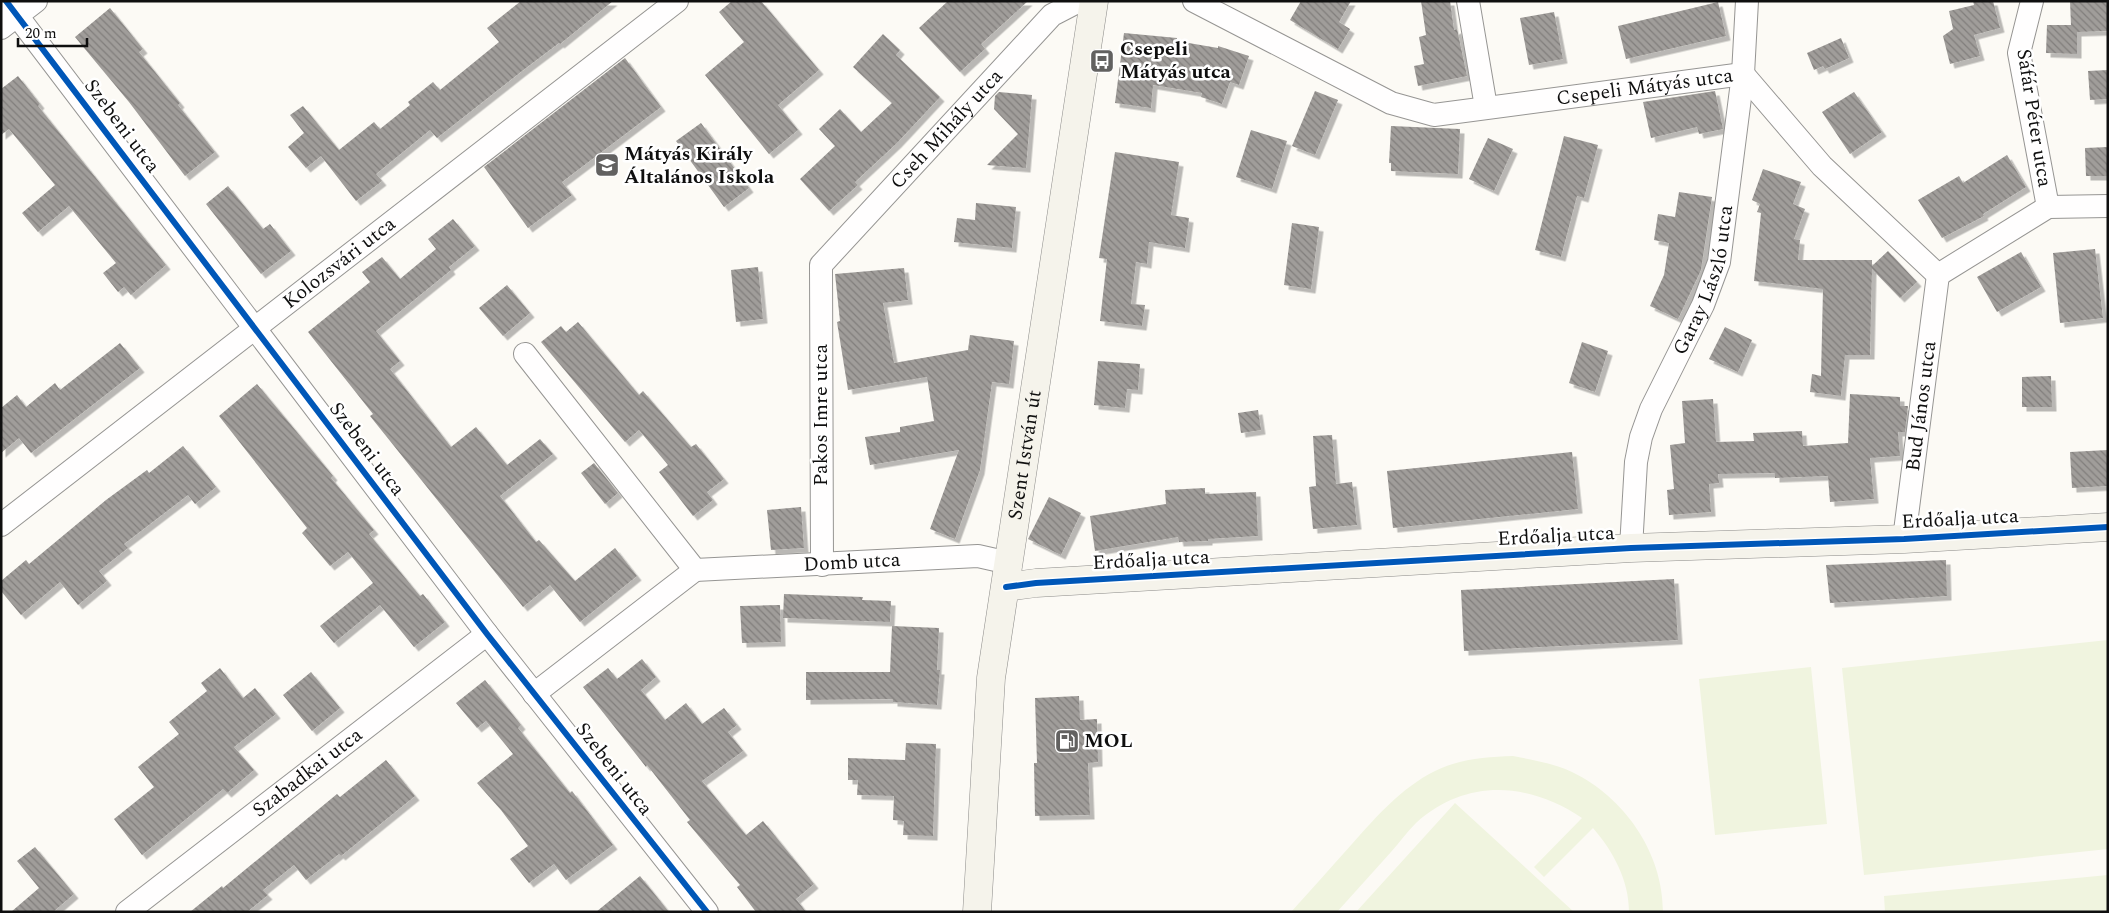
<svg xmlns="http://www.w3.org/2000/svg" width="2109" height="913" viewBox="0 0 2109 913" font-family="Spectral,serif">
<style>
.pitch{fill:#f0f4df}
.building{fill:url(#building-back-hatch);filter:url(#shadow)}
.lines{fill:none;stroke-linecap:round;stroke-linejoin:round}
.street-casing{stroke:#969593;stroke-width:24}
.secondary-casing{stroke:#8c8b89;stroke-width:29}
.street{stroke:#fffefe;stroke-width:22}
.secondary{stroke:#f5f3eb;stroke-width:28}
.cycleway-casing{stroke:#fff;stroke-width:9}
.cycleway{stroke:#0057b8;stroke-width:6}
.labels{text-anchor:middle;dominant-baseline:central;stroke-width:5;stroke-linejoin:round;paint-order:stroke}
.poi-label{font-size:20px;font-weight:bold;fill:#0f0f0f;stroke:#fff;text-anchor:start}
.street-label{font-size:20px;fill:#0f0f0f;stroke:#fff}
</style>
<defs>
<pattern id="building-back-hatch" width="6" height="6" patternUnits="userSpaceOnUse" patternTransform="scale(1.25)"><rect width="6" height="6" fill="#a09d9a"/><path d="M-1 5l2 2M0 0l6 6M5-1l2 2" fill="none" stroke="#817e7c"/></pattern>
<filter id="shadow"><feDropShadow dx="4.5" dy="4.5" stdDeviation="0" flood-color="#0004"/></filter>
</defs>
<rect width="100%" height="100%" fill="#fcfaf5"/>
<!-- pitch -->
<path class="pitch" d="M 2108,640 L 2108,849 L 1864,875 L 1842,668 Z
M 1811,667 L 1827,824 L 1715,835 L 1699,679 Z
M 1513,756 C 1533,760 1553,763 1572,772 C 1624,797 1663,852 1663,912 L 1629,912 C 1629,880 1613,851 1593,828 L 1544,877 L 1534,867 L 1582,818 C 1529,782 1466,778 1416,823 C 1407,832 1399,843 1391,852 C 1373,872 1355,892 1337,912 L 1291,912 C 1312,889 1332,866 1352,844 C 1377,816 1401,788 1435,771 C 1459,759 1486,757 1513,756 Z
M 1455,803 L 1574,912 L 1356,912 Z
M 2108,875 L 2108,912 L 1885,912 L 1884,896 Z"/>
<!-- building -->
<path class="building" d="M 521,1 L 613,1 L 560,44 L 559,43 L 522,71 L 437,138 L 430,130 L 376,174 L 382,181 L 356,201 L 321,156 L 306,168 L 288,147 L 304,133 L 290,115 L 303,106 L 339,150 L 374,122 L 380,129 L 410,105 L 408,102 L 433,82 L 440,90 L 499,42 L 487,28 Z
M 732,1 L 761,1 L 819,70 L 778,105 L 798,130 L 769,154 L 705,75 L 744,42 L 719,12 Z
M 948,1 L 1028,1 L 981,44 L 985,49 L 960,72 L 919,28 Z
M 1301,1 L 1351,1 L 1339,22 L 1350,29 L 1338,49 L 1290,20 Z
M 1421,1 L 1450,1 L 1454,30 L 1457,29 L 1467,76 L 1418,86 L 1414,66 L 1424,64 L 1419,37 L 1426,35 Z
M 1973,1 L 1993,1 L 2000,28 L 1974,35 L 1980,56 L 1950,64 L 1943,36 L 1953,29 L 1949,11 L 1974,5 Z
M 2070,1 L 2108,1 L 2108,31 L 2077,32 L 2077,54 L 2046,53 L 2047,25 L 2071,25 Z
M 1718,2 L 1726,36 L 1626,59 L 1618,26 Z
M 110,8 L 143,49 L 139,52 L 180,103 L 178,105 L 215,152 L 185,176 L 129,102 L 75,37 Z
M 1554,12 L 1563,59 L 1529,65 L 1520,18 Z
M 1124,33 L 1177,38 L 1177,41 L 1218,48 L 1218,46 L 1249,56 L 1239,85 L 1230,82 L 1222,104 L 1201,97 L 1202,93 L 1153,85 L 1151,108 L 1115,103 Z
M 883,34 L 900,50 L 896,55 L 940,97 L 897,143 L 855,182 L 858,185 L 829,211 L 800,179 L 835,146 L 819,129 L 840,109 L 861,132 L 892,103 L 853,67 Z
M 1841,38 L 1849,58 L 1825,69 L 1823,66 L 1814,70 L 1807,53 Z
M 625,58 L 661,107 L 562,182 L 572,195 L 528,228 L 484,167 Z
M 2108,70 L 2108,99 L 2090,100 L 2088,71 Z
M 18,76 L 40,104 L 38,106 L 166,265 L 131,295 L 124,287 L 118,292 L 103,273 L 116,263 L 69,206 L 38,232 L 22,213 L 55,185 L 9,129 L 1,135 L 1,89 Z
M 1315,91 L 1338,100 L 1315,155 L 1292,146 Z
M 1715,91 L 1723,129 L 1699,134 L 1697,127 L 1651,138 L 1643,102 Z
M 999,92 L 1032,95 L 1026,168 L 987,165 L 1018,134 L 994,109 L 995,96 Z
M 1854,92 L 1882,132 L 1850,154 L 1822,112 Z
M 701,123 L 749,188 L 724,207 L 676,141 Z
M 1391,126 L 1460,129 L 1458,174 L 1391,171 L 1391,163 L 1389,163 Z
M 1251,130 L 1287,141 L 1272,189 L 1236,177 Z
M 1564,136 L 1598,145 L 1584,198 L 1577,196 L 1561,257 L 1535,250 Z
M 1488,138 L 1513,149 L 1494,191 L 1469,179 Z
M 2108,147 L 2108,176 L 2086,176 L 2085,148 Z
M 1115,152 L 1179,162 L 1171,215 L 1189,218 L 1185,248 L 1149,242 L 1147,264 L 1136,262 L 1131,304 L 1145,305 L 1142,326 L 1100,321 L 1107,259 L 1099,258 Z
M 2007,155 L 2026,187 L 1983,214 L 1984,216 L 1942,238 L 1918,200 L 1959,176 L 1963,183 Z
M 1763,169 L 1801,182 L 1793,204 L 1805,209 L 1794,239 L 1800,240 L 1798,260 L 1872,260 L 1872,266 L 1888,251 L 1917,282 L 1900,298 L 1872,269 L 1870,355 L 1845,355 L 1841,396 L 1810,392 L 1812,374 L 1821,376 L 1823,289 L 1754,281 L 1761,213 L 1757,212 L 1760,204 L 1752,200 Z
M 228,186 L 263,229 L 270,224 L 291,251 L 261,274 L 206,204 Z
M 1679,192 L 1712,197 L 1701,270 L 1678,319 L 1650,306 L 1664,275 L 1669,243 L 1654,240 L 1658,214 L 1675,217 Z
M 976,203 L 1016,207 L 1012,248 L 954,242 L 957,218 L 975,220 Z
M 453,219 L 475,246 L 449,267 L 451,270 L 376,331 L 400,361 L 390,369 L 451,447 L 476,427 L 507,465 L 540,439 L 553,454 L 500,496 L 536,542 L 539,540 L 575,581 L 615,548 L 637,576 L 580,622 L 550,585 L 523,607 L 370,416 L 373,414 L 308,332 L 370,282 L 362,272 L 382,257 L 400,279 L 436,249 L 428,239 Z
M 1292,223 L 1319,227 L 1311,289 L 1284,285 Z
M 2095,249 L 2103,318 L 2060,323 L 2053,253 Z
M 2021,252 L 2041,287 L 1997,312 L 1977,277 Z
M 758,267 L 763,319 L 736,322 L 731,270 Z
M 904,268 L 908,300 L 883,303 L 894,363 L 968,350 L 970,335 L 1014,341 L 1009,384 L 992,382 L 980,470 L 955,539 L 930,529 L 959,450 L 870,465 L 865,437 L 900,432 L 900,427 L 934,421 L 927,377 L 848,390 L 837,322 L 840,321 L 835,274 Z
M 507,285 L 530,313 L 503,336 L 479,308 Z
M 578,322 L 639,395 L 643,391 L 691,447 L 696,444 L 724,479 L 707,492 L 713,500 L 693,516 L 659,472 L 668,465 L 639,430 L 625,442 L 541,342 L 561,326 L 566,332 Z
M 1725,327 L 1752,340 L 1738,372 L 1709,359 Z
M 1582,342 L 1608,351 L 1595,392 L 1569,383 Z
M 120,343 L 140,368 L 31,453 L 19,438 L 1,453 L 1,408 L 17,395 L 26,407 L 55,383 L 60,390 Z
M 1098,361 L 1140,364 L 1138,390 L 1127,389 L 1125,408 L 1094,405 Z
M 2051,376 L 2052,407 L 2022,407 L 2022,377 Z
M 257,384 L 306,443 L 333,476 L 331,478 L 374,530 L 369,534 L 420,596 L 423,594 L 445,622 L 414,647 L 380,605 L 334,643 L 320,626 L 373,583 L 348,552 L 330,566 L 302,533 L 307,528 L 219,416 Z
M 1850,394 L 1900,397 L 1900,406 L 1908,406 L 1905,432 L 1898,432 L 1900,456 L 1870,458 L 1874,499 L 1830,502 L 1828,476 L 1775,478 L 1775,473 L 1718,474 L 1719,483 L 1709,484 L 1711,512 L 1669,515 L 1667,490 L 1674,489 L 1670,445 L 1685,443 L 1682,401 L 1713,399 L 1716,442 L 1754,441 L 1753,433 L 1802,431 L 1803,446 L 1848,443 Z
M 1258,410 L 1261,430 L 1241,433 L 1238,413 Z
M 1332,435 L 1336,484 L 1352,482 L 1357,525 L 1313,529 L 1309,487 L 1316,486 L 1313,436 Z
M 183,446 L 216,487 L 195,504 L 188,495 L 124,544 L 128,548 L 99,571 L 107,581 L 78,605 L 60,582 L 21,615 L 1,591 L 1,581 L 26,560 L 29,564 L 106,500 L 147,470 L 149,473 Z
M 2108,450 L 2108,486 L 2072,488 L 2070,452 Z
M 1572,452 L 1578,509 L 1393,528 L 1387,471 Z
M 594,463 L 618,493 L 605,504 L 581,473 Z
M 1205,488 L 1205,494 L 1256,492 L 1258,536 L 1208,539 L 1208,541 L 1179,542 L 1178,537 L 1095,551 L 1090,516 L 1166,504 L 1165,490 Z
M 1049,497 L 1081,513 L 1061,555 L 1028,539 Z
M 801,507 L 804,548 L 771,550 L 767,510 Z
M 1946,560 L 1947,596 L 1830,603 L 1826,565 Z
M 1674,579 L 1678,640 L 1464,651 L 1461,590 Z
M 784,594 L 863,597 L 862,600 L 891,601 L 890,622 L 783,618 Z
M 780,605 L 781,642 L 742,643 L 740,606 Z
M 892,626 L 939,628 L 937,670 L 940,670 L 937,705 L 893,702 L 893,699 L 806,700 L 806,672 L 890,672 Z
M 642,659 L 656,677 L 641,690 L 665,720 L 686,703 L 702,724 L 724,708 L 737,725 L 728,732 L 743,751 L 702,781 L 746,835 L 763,821 L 814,884 L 796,899 L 806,912 L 756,912 L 737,887 L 740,885 L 687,822 L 690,820 L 647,765 L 646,767 L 583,687 L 608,668 L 617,679 Z
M 220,668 L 243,698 L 255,688 L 276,714 L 234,747 L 254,770 L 227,793 L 223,789 L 142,855 L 114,819 L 154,787 L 138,767 L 179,734 L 169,722 L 207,691 L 201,683 Z
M 311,672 L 340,708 L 312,731 L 283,695 Z
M 485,680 L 521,725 L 518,728 L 570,793 L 572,791 L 613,845 L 566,880 L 554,864 L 529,883 L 510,859 L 528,846 L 501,810 L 477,783 L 513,754 L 486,721 L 477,728 L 456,703 Z
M 1079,696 L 1080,720 L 1097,719 L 1098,762 L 1088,763 L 1090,815 L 1035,816 L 1034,763 L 1037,763 L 1035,698 Z
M 906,743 L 936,744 L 933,836 L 903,835 L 904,821 L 893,820 L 894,796 L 857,795 L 858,780 L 848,780 L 848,758 L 905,760 Z
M 386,760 L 415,796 L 341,856 L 339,854 L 306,880 L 294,865 L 263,890 L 268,895 L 247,912 L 190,912 L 222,886 L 223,888 L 337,794 L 340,797 Z
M 35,847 L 74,894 L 53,912 L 11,912 L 39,888 L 17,861 Z
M 640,876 L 669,912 L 596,912 Z"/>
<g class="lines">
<defs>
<g id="street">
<path d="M 6,1 L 487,634 L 707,912"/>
<path id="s1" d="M 1194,1 L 1391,103 L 1434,115 L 1743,74"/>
<path d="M 1468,1 L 1486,107"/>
<path d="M 2032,1 L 2019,53 L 2048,207"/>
<path d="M 1,28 L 36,1"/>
<path d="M 1743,74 L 1822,166 L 1938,275"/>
<path d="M 1938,275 L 2048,207 L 2108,206"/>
<path id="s2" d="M 525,354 L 695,570 L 978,556 L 1009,563"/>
<path id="s3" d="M 1,525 L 677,1"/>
<path id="s4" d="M 1904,539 L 1938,275"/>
<path id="s5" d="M 1631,548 L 1636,462 L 1641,437 L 1651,409 L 1703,305 L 1719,262 L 1743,74 L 1747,1"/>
<path id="s6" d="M 822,565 L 821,265 L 1052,15 L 1079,1"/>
<path d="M 534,694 L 695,570"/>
<path id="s7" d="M 127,912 L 487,634"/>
</g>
<g id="secondary">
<path d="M 1006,587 L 1036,583 L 1631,548 L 1904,539 L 2108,527"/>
<path id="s8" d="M 977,912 L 991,678 L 1094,1"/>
</g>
</defs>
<!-- street casing -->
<use href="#street" class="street-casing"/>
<!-- secondary casing -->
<use href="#secondary" class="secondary-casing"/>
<!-- street -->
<use href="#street" class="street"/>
<!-- secondary -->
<use href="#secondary" class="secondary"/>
<defs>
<path id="cycleway" d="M 6,1 L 487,634 L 707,912
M 1006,587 L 1036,583 L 1631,548 L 1904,539 L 2108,527"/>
</defs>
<!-- cycleway casing -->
<use href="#cycleway" class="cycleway-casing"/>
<!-- cycleway -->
<use href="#cycleway" class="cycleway"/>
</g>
<!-- icons -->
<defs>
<symbol id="bus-square" viewBox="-11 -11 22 22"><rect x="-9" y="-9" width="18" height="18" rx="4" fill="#626160" stroke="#fff"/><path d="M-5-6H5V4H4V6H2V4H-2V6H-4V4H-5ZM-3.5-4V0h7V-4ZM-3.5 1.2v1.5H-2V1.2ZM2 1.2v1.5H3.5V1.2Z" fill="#fff"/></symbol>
<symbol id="school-square" viewBox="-11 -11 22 22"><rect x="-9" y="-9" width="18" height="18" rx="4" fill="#626160" stroke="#fff"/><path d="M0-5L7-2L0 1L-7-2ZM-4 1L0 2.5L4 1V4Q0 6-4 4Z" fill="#fff"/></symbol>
<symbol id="fuel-square" viewBox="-11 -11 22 22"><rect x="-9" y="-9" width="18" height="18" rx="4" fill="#626160" stroke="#fff"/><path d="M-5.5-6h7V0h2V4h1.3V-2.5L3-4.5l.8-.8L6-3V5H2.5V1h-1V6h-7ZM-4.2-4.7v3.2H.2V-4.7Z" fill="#fff"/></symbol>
</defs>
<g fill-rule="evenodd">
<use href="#bus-square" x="1088" y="47" width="28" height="28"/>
<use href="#school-square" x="593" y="151" width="28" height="28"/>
<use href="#fuel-square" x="1053" y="727" width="28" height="28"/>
</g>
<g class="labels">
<!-- poi labels -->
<g class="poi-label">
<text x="1120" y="49">Csepeli<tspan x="1120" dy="23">Mátyás utca</tspan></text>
<text x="624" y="154">Mátyás Király<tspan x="624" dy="23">Általános Iskola</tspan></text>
<text x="1084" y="741">MOL</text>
</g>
<!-- street labels -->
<g class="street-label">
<text stroke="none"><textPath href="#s1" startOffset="479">Csepeli Mátyás utca</textPath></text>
<text transform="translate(2034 118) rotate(81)">Sáfár Péter utca</text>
<text transform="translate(122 126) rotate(53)">Szebeni utca</text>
<text stroke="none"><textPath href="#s6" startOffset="485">Cseh Mihály utca</textPath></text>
<text stroke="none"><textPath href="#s3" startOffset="428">Kolozsvári utca</textPath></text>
<text stroke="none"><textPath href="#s5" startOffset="282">Garay László utca</textPath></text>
<text stroke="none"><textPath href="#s4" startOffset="134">Bud János utca</textPath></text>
<text transform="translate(821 415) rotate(-90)">Pakos Imre utca</text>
<text transform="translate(367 449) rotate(53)">Szebeni utca</text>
<text stroke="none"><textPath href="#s8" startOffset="460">Szent István út</textPath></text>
<text transform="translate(1960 519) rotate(-3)">Erdőalja utca</text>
<text transform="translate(1556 536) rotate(-3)">Erdőalja utca</text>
<text transform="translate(1151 560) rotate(-3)">Erdőalja utca</text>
<text stroke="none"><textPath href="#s2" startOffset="432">Domb utca</textPath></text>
<text transform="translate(614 769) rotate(52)">Szebeni utca</text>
<text stroke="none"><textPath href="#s7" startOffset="228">Szabadkai utca</textPath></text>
</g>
</g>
<!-- border -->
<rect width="2109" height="913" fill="none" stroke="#0f0f0f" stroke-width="5"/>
<!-- scale -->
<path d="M18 38v8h69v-8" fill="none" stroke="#0f0f0f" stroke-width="2.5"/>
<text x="25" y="38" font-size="15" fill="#0f0f0f" stroke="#ffffff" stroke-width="4" paint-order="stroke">20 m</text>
</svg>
